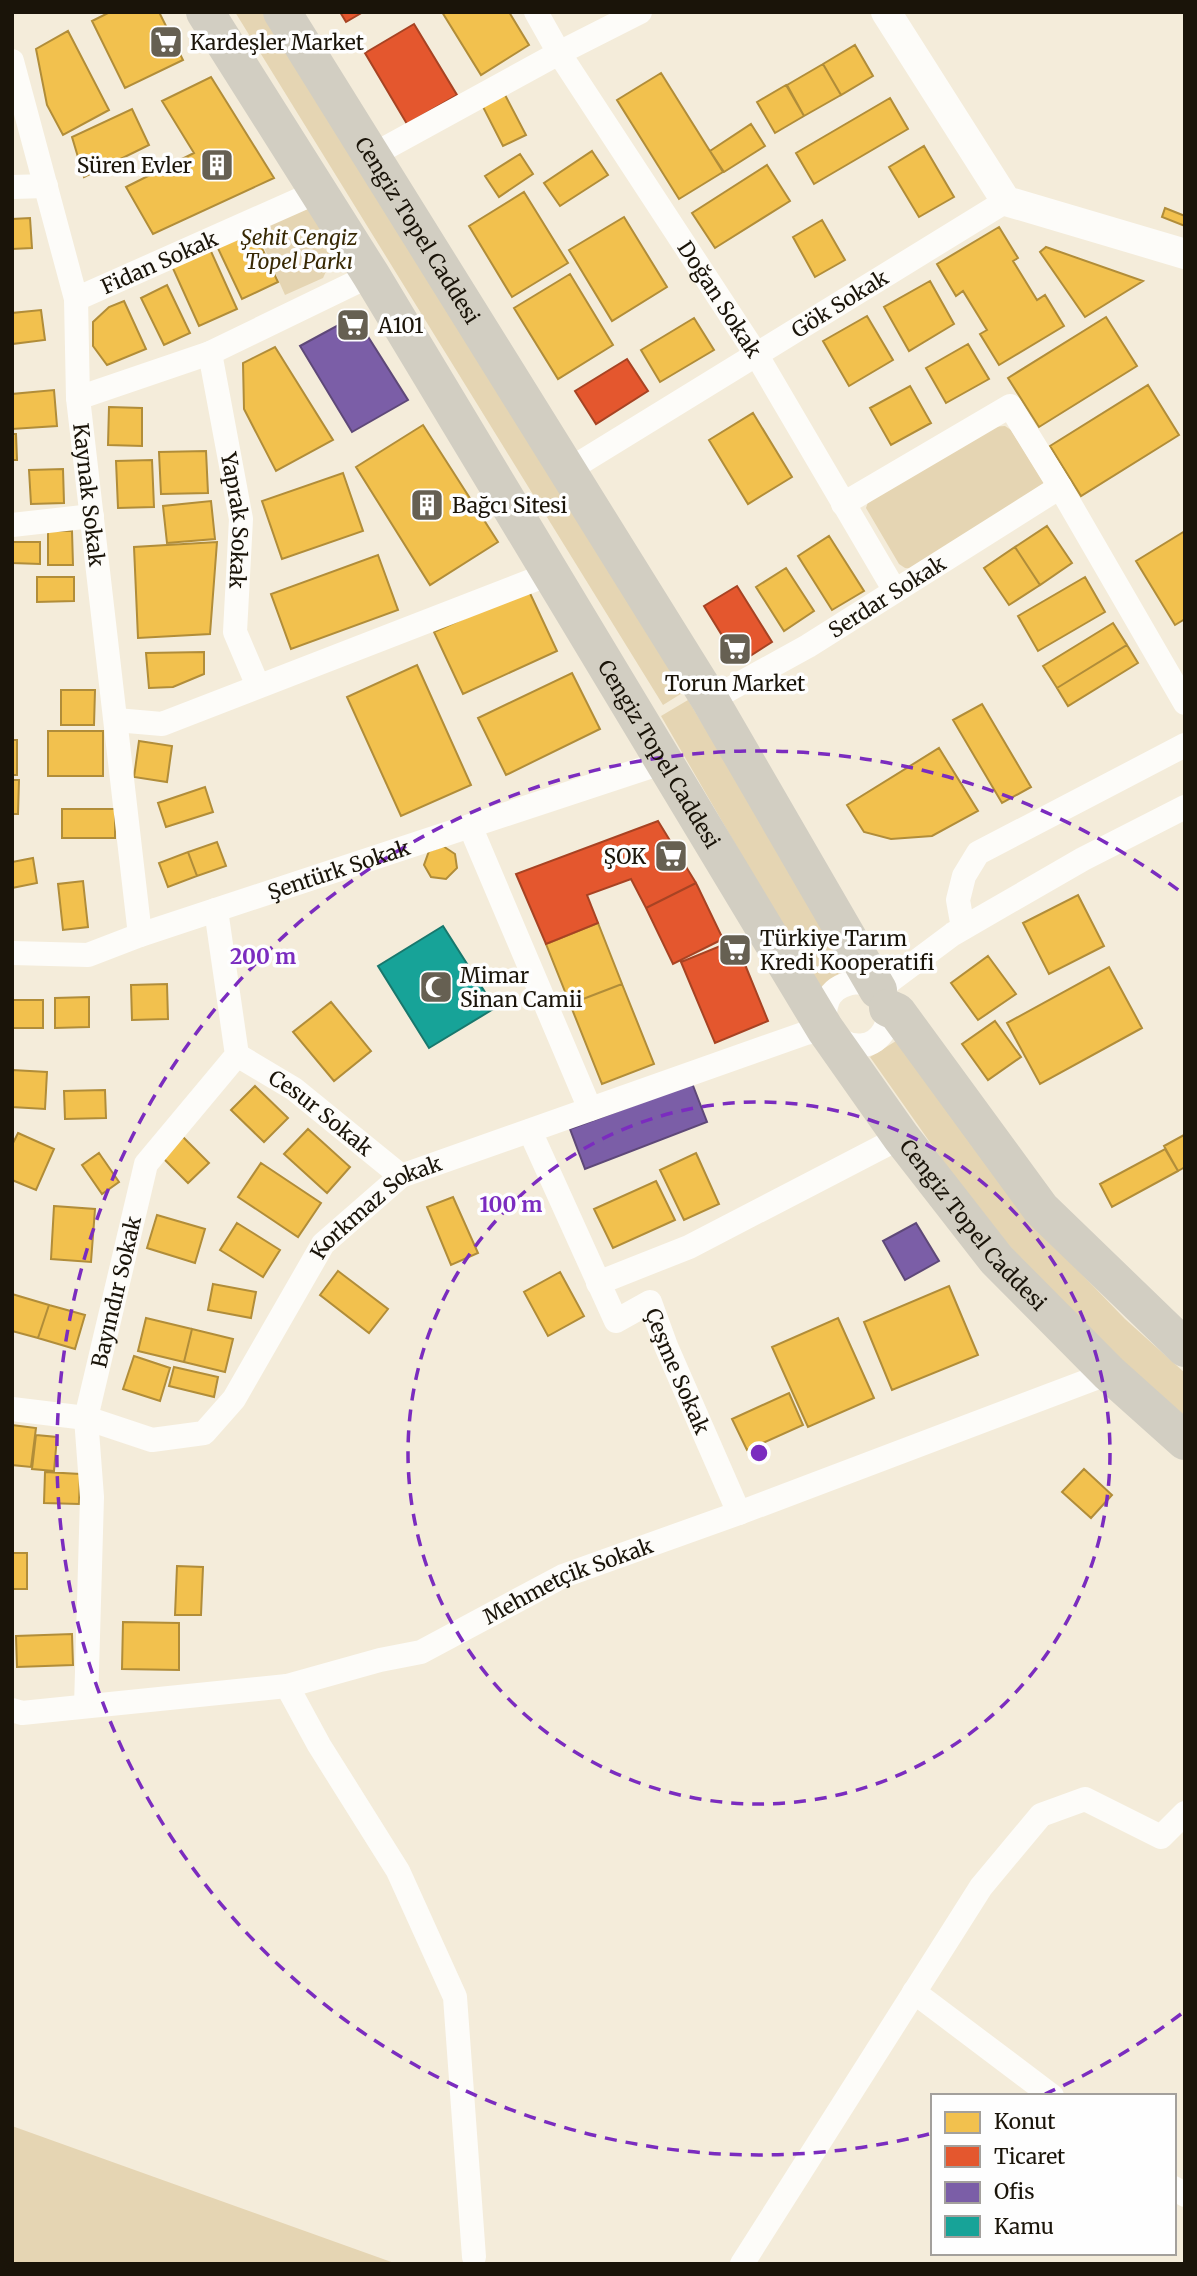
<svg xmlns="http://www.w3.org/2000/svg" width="1197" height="2276" viewBox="0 0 1197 2276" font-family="Merriweather,serif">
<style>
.green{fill:#e5d5b3}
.homes{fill:#f2c14e;stroke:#b18d39;stroke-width:2}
.shops{fill:#e4572e;stroke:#a74323;stroke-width:2}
.offices{fill:#7b5ea7;stroke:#5e4878;stroke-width:2}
.public{fill:#17a398;stroke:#18786d;stroke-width:2}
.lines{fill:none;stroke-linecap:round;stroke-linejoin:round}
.minor{stroke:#fdfcf9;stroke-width:24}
.tertiary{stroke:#fdfcf9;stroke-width:30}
.primary{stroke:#d2cec2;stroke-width:38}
.ring{fill:none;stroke:#7b2cbf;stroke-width:3.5;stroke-dasharray:12 9}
.labels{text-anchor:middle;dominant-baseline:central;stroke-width:7;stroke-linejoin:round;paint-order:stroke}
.poi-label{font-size:21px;fill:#1a1409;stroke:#fefefe;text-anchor:start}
.street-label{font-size:21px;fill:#1a1409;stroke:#fefefe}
.park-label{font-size:21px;font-style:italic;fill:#382904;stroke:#fefefe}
.centre{fill:#7b2cbf;stroke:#fefefe;stroke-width:3.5}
.ring-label{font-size:21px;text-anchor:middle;font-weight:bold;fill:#7b2cbf;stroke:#fefefe;stroke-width:7;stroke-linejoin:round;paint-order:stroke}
</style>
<rect width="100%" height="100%" fill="#f4ecda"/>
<!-- green -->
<path class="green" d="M 235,12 L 275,12 L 692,687 L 663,705 Z
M 308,200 L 336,250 L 323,278 L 285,295 L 254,225 Z
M 1005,426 L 1011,430 L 1044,483 L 915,569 L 905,568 L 899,564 L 866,508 L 868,502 L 992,427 Z
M 688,700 L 852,971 L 821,992 L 661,716 Z
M 896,1041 L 1043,1234 L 1125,1319 L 1185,1373 L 1185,1422 L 1088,1329 L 984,1219 L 870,1057 Z
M 12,2126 L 397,2264 L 12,2264 Z"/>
<!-- homes -->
<path class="homes" d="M 110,12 L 159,12 L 183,60 L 125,88 L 92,21 Z
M 442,12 L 509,12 L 529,45 L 481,75 Z
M 68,31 L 109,110 L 63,135 L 47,105 L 36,49 Z
M 855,45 L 873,76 L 841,95 L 823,64 Z
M 823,64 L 841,95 L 804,116 L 787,85 Z
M 661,73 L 723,172 L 679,199 L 617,100 Z
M 211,77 L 274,178 L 153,234 L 126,187 L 194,153 L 162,101 Z
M 786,85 L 804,116 L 775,133 L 757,102 Z
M 504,93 L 526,135 L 503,146 L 482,105 Z
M 890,98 L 908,129 L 814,184 L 796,153 Z
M 132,109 L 149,145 L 84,177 L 72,137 Z
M 751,124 L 765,146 L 724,172 L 710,151 Z
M 924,146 L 954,197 L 919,217 L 889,167 Z
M 592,151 L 608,175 L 560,206 L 544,183 Z
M 520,154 L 533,174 L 499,197 L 485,176 Z
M 767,165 L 790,201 L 715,248 L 692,213 Z
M 524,192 L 568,263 L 512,297 L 469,226 Z
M 1165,208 L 1185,216 L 1185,226 L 1162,217 Z
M 624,217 L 667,287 L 612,321 L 569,250 Z
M 30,218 L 32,248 L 12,249 L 12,219 Z
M 822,220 L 845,260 L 815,277 L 793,237 Z
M 251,225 L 278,282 L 242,299 L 215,242 Z
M 999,227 L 1018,258 L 1013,261 L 1037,300 L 1045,295 L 1064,326 L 999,365 L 980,334 L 987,330 L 963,291 L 956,296 L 937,264 Z
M 209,247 L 237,309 L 199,326 L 171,264 Z
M 1046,247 L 1143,281 L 1085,317 L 1040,252 Z
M 570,274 L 613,345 L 558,379 L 514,308 Z
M 930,281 L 954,324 L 909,351 L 884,307 Z
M 167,285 L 190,333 L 164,345 L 141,298 Z
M 124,301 L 146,349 L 107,365 L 93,346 L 93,322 L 109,307 Z
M 41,310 L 45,340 L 12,344 L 12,313 Z
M 867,316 L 893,360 L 849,386 L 823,341 Z
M 1106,317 L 1137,366 L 1039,427 L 1008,378 Z
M 694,318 L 714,350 L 660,382 L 641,350 Z
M 968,344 L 989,379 L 946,403 L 926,368 Z
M 275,347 L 333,440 L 276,471 L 244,409 L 243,363 Z
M 1148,385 L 1179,435 L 1081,496 L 1050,446 Z
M 910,386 L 931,423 L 891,445 L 870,408 Z
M 54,390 L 57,426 L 12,429 L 12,394 Z
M 109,407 L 142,408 L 142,446 L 108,445 Z
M 753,413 L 792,477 L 748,504 L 709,440 Z
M 423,425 L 498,542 L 430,585 L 356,467 Z
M 12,434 L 16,434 L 17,460 L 12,460 Z
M 206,451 L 208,493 L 161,494 L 159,452 Z
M 152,460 L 154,507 L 118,508 L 116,461 Z
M 63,469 L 64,503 L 31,504 L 29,470 Z
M 343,473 L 363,531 L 282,559 L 262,501 Z
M 211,501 L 215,539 L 167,543 L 163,506 Z
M 1047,526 L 1072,563 L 1040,585 L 1015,547 Z
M 48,531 L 72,531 L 73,565 L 48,565 Z
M 1185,531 L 1185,619 L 1175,625 L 1136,561 Z
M 829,536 L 864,591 L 832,610 L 798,556 Z
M 12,542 L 40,542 L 40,564 L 12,563 Z
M 217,542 L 210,634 L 138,638 L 134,547 Z
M 1015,547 L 1040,585 L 1009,605 L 984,568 Z
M 378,555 L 398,610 L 291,649 L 271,594 Z
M 786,568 L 814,611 L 784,631 L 756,587 Z
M 37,577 L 74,577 L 74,601 L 37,602 Z
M 1085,577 L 1105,612 L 1038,651 L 1018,616 Z
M 528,589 L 557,651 L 463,694 L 434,632 Z
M 1113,623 L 1127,645 L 1057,688 L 1043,666 Z
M 1127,645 L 1138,663 L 1068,706 L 1057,688 Z
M 204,652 L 204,674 L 173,687 L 149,688 L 146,653 Z
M 417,665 L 471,785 L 401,816 L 347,697 Z
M 572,673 L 600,729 L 506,775 L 478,718 Z
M 61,690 L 95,690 L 94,725 L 61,725 Z
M 982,704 L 1031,787 L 1002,803 L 953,720 Z
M 48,731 L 103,731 L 103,776 L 48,776 Z
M 12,740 L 17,740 L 17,775 L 12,775 Z
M 139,741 L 172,746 L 167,782 L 134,777 Z
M 939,748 L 978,811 L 932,836 L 891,839 L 864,832 L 847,805 Z
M 12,780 L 19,780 L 18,814 L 12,814 Z
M 205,787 L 213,812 L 166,827 L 158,803 Z
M 62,809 L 115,809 L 115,838 L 62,838 Z
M 217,842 L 226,866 L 197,876 L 188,852 Z
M 443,846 L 455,854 L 457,868 L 446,879 L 431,877 L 424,865 L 429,851 Z
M 188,852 L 197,876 L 168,887 L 159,863 Z
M 33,858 L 37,883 L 12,888 L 12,862 Z
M 83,881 L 88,927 L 63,930 L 58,884 Z
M 1078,895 L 1104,946 L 1049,974 L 1023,923 Z
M 598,923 L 622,984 L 570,1004 L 546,944 Z
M 988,956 L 1016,994 L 978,1020 L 951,983 Z
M 1109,967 L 1142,1028 L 1040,1084 L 1007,1023 Z
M 167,984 L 168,1019 L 132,1020 L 131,985 Z
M 622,984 L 654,1064 L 602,1084 L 570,1004 Z
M 89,997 L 89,1027 L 55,1028 L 55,998 Z
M 12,1000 L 43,1000 L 43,1028 L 12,1028 Z
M 331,1002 L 371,1051 L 334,1081 L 293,1032 Z
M 995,1021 L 1021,1057 L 988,1080 L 962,1044 Z
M 12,1070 L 47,1072 L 45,1109 L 12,1107 Z
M 255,1086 L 288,1118 L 264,1142 L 231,1110 Z
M 105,1090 L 106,1118 L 65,1119 L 64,1091 Z
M 308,1129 L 350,1167 L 327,1193 L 284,1154 Z
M 18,1133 L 54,1149 L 36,1190 L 12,1180 L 12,1145 Z
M 1184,1135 L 1185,1167 L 1178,1171 L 1164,1146 Z
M 182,1136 L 209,1163 L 188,1183 L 161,1156 Z
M 1165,1149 L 1178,1171 L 1112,1207 L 1100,1184 Z
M 99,1153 L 119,1182 L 102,1194 L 82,1165 Z
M 696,1153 L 719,1204 L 684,1220 L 660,1170 Z
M 261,1163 L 321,1203 L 298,1237 L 238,1197 Z
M 656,1181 L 675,1220 L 613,1248 L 594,1209 Z
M 453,1197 L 478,1253 L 451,1265 L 427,1207 Z
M 54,1206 L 95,1209 L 91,1262 L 51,1259 Z
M 157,1215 L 205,1229 L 195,1263 L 147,1248 Z
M 237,1223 L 280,1250 L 263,1277 L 220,1250 Z
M 338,1271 L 388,1309 L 369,1333 L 320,1295 Z
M 560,1272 L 584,1316 L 548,1336 L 524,1292 Z
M 213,1284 L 256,1292 L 251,1318 L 208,1310 Z
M 949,1286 L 978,1355 L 892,1390 L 864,1322 Z
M 12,1294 L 49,1305 L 38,1338 L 12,1331 Z
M 49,1305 L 85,1315 L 75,1349 L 38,1338 Z
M 146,1318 L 192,1329 L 184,1362 L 138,1351 Z
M 838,1318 L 874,1398 L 808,1427 L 772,1347 Z
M 192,1329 L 233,1339 L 225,1372 L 184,1362 Z
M 134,1356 L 170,1368 L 160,1401 L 123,1389 Z
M 174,1367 L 218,1377 L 214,1397 L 169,1386 Z
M 789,1393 L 803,1425 L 747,1450 L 732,1419 Z
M 12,1425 L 36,1428 L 31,1467 L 12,1465 Z
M 36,1435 L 57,1437 L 54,1471 L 32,1469 Z
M 1084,1469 L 1112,1495 L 1091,1518 L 1062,1492 Z
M 45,1472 L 80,1474 L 79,1504 L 44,1503 Z
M 12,1553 L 27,1553 L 27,1589 L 12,1589 Z
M 177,1566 L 203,1567 L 201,1615 L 175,1615 Z
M 123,1622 L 179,1623 L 179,1670 L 122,1669 Z
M 72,1634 L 73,1665 L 17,1667 L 16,1636 Z"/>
<!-- shops -->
<path class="shops" d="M 340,12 L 363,12 L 346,22 Z
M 414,24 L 457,95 L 407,124 L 365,53 Z
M 627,359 L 648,391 L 596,424 L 575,391 Z
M 737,586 L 772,642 L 739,663 L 704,606 Z
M 658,821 L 696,883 L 646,908 L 631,879 L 587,895 L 598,923 L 546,944 L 516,874 Z
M 696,883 L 723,939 L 673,964 L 646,908 Z
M 735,940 L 768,1021 L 715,1043 L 681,962 Z"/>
<!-- offices -->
<path class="offices" d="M 355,316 L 408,400 L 352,432 L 300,346 Z
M 692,1083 L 707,1122 L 585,1169 L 570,1129 Z
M 916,1223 L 939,1261 L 905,1280 L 883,1241 Z"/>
<!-- public -->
<path class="public" d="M 443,926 L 495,1008 L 429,1048 L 378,966 Z"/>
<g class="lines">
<!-- minor -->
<g class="minor">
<path id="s1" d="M 536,12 L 559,53 L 756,354 L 895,591"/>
<path id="s2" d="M 12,61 L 76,299 L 78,398 L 140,935"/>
<path d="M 371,156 L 559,53 L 640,12"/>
<path d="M 12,187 L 46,186"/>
<path id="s3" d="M 76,299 L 319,191"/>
<path id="s4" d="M 210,353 L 241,519 L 235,632 L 258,686"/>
<path d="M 78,398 L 210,353 L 371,275"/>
<path id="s5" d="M 567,471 L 1006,201"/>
<path d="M 843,504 L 1010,406 L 1060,487 L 1185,703"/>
<path d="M 12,525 L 92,516"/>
<path id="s6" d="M 710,700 L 808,646 L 1060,487"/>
<path d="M 116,720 L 162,724 L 549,574"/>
<path d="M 470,826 L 590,1109"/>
<path d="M 963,928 L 958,900 L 964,876 L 978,853 L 1185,745"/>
<path id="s7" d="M 12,953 L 88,955 L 140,935 L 664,762"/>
<path d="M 858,982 C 918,995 879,1081 825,1029 C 823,1001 829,985 858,982 Z"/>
<path d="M 878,990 L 953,934 L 1083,859 L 1185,807"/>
<path id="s8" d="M 237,1055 L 294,1089 L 401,1176"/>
<path id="s9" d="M 530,1131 L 616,1321 L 650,1302 L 666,1346 L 739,1513"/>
<path d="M 598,1283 L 689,1247 L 901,1137"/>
<path id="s10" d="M 12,1409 L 86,1418 L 152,1440 L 204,1433 L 234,1399 L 323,1244 L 401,1176 L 806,1033 L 825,1029"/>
<path d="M 287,1686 L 319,1745 L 398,1871 L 455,1997 L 474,2257"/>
<path id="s11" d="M 86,1706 L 92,1497 L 86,1418 L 146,1164 L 237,1055 L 216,910"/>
<path id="s12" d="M 12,1710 L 22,1713 L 287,1686 L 380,1660 L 421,1652 L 563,1576 L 739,1513 L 1109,1373"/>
<path d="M 914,1992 L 1052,2096"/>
<path d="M 1174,2188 L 1185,2195"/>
<path d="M 742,2264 L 981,1887 L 1041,1815 L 1085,1799 L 1161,1837 L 1185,1813"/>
</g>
<!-- tertiary -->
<path class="tertiary" d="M 886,12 L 1006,201 L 1185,254"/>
<!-- primary -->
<g class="primary">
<path id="s13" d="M 205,12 L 371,275 L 825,1029 L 901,1137 L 996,1259 L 1109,1373 L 1185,1441"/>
<path id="s14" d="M 282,12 L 710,700 L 878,990"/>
<path d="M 888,1008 L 897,1012 L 1041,1209 L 1185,1348"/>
</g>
</g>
<!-- distance rings -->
<g class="ring">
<circle cx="759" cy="1453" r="351"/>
<path d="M1181 2014A702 702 0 0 1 1045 2094M929 2134A702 702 0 1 1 1181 892"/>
</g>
<!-- icons -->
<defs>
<symbol id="supermarket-square" viewBox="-11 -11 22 22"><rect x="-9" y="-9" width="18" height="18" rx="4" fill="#666052" stroke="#fefefe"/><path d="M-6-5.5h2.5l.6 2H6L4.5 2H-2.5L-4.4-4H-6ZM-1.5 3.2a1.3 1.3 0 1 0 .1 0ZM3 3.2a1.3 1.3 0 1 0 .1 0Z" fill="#fff"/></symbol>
<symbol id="building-square" viewBox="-11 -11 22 22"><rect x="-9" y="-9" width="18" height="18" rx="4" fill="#666052" stroke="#fefefe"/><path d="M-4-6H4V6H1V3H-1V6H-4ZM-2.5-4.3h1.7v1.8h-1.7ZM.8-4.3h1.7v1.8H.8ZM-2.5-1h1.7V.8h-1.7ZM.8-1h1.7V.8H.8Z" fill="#fff"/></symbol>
<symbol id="mosque-square" viewBox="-11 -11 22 22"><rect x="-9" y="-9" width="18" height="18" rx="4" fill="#666052" stroke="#fefefe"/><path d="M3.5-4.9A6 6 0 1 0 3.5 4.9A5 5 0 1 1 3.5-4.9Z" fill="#fff"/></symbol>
</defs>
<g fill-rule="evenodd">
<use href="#supermarket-square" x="147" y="23" width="38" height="38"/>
<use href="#building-square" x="198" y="146" width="38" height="38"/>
<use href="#supermarket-square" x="334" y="306" width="38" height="38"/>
<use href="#building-square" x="408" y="486" width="38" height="38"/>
<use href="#supermarket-square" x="716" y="630" width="38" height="38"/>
<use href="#supermarket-square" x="652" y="837" width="38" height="38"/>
<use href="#supermarket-square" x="716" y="931" width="38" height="38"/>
<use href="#mosque-square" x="417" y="968" width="38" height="38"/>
</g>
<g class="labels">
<!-- poi labels -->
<g class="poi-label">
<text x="190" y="42">Kardeşler Market</text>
<text x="192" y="165" text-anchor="end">Süren Evler</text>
<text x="378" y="325">A101</text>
<text x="452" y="505">Bağcı Sitesi</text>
<text x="735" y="683" text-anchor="middle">Torun Market</text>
<text x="646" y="856" text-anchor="end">ŞOK</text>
<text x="760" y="938">Türkiye Tarım<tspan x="760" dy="24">Kredi Kooperatifi</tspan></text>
<text x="460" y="975">Mimar<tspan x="460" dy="24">Sinan Camii</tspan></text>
</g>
<!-- street labels -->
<g class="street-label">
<text stroke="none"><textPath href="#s14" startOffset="257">Cengiz Topel Caddesi</textPath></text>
<text stroke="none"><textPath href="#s3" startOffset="91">Fidan Sokak</textPath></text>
<text stroke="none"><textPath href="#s1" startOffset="341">Doğan Sokak</textPath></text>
<text stroke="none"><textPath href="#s5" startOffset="320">Gök Sokak</textPath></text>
<text stroke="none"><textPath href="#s2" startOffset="443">Kaynak Sokak</textPath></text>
<text stroke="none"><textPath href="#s4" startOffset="170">Yaprak Sokak</textPath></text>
<text stroke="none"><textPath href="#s6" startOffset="205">Serdar Sokak</textPath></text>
<text stroke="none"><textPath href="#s13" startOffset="870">Cengiz Topel Caddesi</textPath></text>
<text stroke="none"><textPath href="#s7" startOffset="341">Şentürk Sokak</textPath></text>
<text stroke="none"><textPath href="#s8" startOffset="102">Cesur Sokak</textPath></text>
<text stroke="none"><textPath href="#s10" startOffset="486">Korkmaz Sokak</textPath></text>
<text stroke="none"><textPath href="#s13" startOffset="1437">Cengiz Topel Caddesi</textPath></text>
<text stroke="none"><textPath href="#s11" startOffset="418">Bayındır Sokak</textPath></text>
<text stroke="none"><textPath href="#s9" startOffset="322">Çeşme Sokak</textPath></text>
<text stroke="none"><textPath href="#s12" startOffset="579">Mehmetçik Sokak</textPath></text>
</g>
<!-- park labels -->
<g class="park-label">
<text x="299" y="237">Şehit Cengiz<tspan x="299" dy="24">Topel Parkı</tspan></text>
</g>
</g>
<circle cx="759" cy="1453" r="10" class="centre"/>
<g class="ring-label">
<text x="263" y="964">200 m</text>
<text x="511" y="1212">100 m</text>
</g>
<!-- border -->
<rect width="1197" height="2276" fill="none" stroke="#1a1409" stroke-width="28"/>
<!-- legend -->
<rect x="931" y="2094" width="245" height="161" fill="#fefefe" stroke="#a3a09c" stroke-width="2"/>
<rect x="945" y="2112" width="35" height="21" fill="#f2c14e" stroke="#a3a09c" stroke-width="2"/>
<text x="994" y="2129" font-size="21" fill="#1a1409">Konut</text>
<rect x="945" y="2146" width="35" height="21" fill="#e4572e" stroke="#a3a09c" stroke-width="2"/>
<text x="994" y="2164" font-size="21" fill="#1a1409">Ticaret</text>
<rect x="945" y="2182" width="35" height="21" fill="#7b5ea7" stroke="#a3a09c" stroke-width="2"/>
<text x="994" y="2199" font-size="21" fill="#1a1409">Ofis</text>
<rect x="945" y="2216" width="35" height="21" fill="#17a398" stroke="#a3a09c" stroke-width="2"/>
<text x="994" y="2234" font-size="21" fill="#1a1409">Kamu</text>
</svg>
